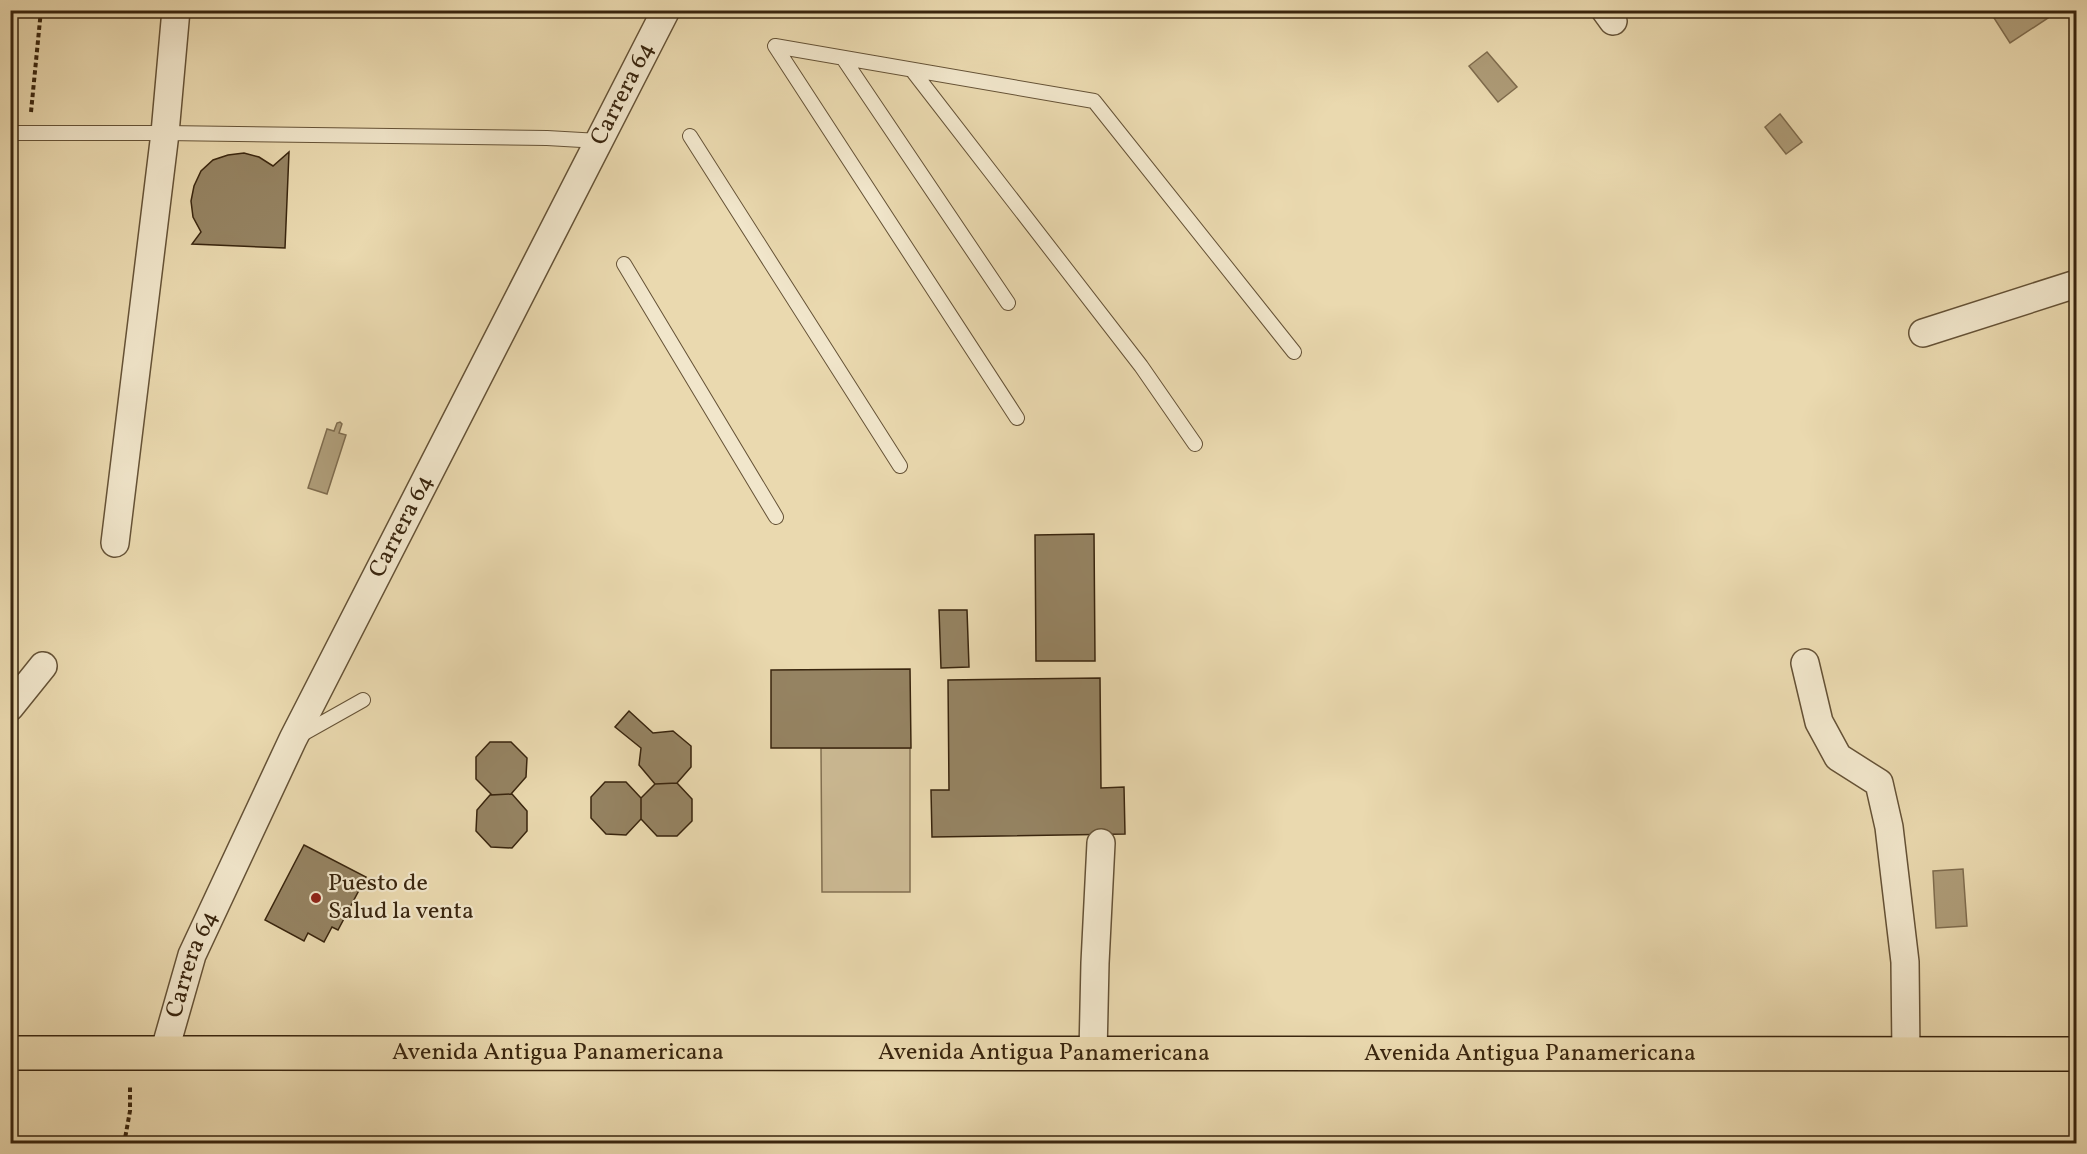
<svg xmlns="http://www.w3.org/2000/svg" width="2087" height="1154" viewBox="0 0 2087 1154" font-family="Vollkorn,serif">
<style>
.green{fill:#ccba94;stroke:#827051;stroke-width:1.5}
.water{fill:#ae9c78;stroke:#7f6c4e;stroke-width:1.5}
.building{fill:#958362;stroke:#39250e;stroke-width:1.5}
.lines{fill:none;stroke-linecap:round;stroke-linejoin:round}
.service-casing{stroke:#655236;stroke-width:16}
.minor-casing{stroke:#655236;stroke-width:30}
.primary-casing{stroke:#39250e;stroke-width:36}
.path{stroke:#39250e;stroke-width:4;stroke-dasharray:4.5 3;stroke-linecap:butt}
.service{stroke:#f1e6cb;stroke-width:14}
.minor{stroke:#f1e6cb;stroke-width:27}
.primary{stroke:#ead9af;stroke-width:33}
.poi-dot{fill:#8f2418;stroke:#f1e6cb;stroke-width:2}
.labels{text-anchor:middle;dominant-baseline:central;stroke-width:4.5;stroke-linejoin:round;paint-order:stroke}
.street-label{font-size:24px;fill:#39250e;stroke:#f1e6cb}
.poi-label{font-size:24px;fill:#39250e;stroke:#f1e6cb;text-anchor:start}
</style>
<rect width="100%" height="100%" fill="#ead9af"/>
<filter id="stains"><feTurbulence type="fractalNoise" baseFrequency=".00333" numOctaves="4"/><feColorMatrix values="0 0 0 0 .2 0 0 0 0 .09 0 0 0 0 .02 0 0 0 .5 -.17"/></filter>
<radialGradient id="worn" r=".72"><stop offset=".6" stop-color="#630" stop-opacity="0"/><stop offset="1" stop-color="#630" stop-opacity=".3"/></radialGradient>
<!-- green -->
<path class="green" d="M 821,748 L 910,748 L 910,892 L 822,892 Z"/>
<!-- water -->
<path class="water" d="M 2006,10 L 2043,11 L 2048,18 L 2010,43 L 1994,18 Z
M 1487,52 L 1517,87 L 1498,102 L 1469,66 Z
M 1780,114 L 1802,142 L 1786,154 L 1765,127 Z
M 340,422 L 342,424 L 339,433 L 346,435 L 327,494 L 308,488 L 327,429 L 334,431 L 337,423 Z
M 1963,869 L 1967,926 L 1936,928 L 1933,871 Z"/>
<!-- building -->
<path class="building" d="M 289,152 L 285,248 L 192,244 L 201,232 L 193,217 L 191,201 L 194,186 L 201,171 L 213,160 L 228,155 L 244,153 L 259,157 L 273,166 Z
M 1094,534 L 1095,661 L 1036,661 L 1035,535 Z
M 939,610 L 967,610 L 969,667 L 941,668 Z
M 910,669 L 911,748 L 771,748 L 771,670 Z
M 1100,678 L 1101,788 L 1124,787 L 1125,834 L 932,837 L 931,790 L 949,790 L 948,680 Z
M 629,711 L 653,733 L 673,731 L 691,746 L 691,767 L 677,783 L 655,784 L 639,765 L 641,748 L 615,727 Z
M 490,742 L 511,742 L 527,758 L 526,777 L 511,794 L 492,795 L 476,779 L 476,757 Z
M 605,782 L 626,782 L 641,798 L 641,819 L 626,835 L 606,834 L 591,818 L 591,797 Z
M 677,783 L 692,799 L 692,821 L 677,836 L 657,836 L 641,819 L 641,798 L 655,784 Z
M 512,794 L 527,811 L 527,831 L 512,848 L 491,847 L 476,831 L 477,810 L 490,795 Z
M 304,845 L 366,877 L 338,930 L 332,927 L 324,942 L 308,933 L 304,941 L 265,920 Z"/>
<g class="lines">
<defs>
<path id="service" d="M 843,58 L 1008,303
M 912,70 L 1141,366 L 1195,444
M 10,133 L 165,133 L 547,138 L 599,141
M 690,136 L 900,466
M 624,264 L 776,517
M 1017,418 L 775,46 L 1094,101 L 1294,352
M 299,736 L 363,700"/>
<g id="minor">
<path d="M 1605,10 L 1613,21"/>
<path d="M 1923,333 L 2076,284"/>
<path d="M 115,543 L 165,133 L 176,10"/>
<path d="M 1805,663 L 1819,722 L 1838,757 L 1879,783 L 1889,827 L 1905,962 L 1906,1054"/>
<path d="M 10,707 L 43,666"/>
<path id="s1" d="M 164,1053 L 192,955 L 293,739 L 666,10"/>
<path d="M 1093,1053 L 1095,963 L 1101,843"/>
</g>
<g id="primary">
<path id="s2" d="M 10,1053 L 2076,1054"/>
</g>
</defs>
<!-- service casing -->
<use href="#service" class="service-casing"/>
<!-- minor casing -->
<use href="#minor" class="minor-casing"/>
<!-- primary casing -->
<use href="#primary" class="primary-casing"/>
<!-- path -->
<path class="path" d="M 31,112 L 41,10
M 124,1144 L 130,1111 L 130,1087"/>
<!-- service -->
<use href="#service" class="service"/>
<!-- minor -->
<use href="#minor" class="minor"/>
<!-- primary -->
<use href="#primary" class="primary"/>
</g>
<!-- markers -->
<circle class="poi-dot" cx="316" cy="898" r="6"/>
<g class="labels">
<!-- street labels -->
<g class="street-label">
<text stroke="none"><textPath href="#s1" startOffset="1065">Carrera 64</textPath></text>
<text stroke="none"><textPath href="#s1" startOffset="579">Carrera 64</textPath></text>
<text stroke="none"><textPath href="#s1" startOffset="93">Carrera 64</textPath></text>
<text stroke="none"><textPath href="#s2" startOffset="548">Avenida Antigua Panamericana</textPath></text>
<text stroke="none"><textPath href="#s2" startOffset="1034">Avenida Antigua Panamericana</textPath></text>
<text stroke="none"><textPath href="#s2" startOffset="1520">Avenida Antigua Panamericana</textPath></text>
</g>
<!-- poi labels -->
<g class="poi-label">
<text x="328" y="884">Puesto de<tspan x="328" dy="28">Salud la venta</tspan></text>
</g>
</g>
<!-- margin -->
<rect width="2087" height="1154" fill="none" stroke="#ead9af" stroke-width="36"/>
<rect x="12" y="12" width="2063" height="1130" fill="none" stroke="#39250e" stroke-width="3"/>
<rect x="18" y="18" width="2051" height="1118" fill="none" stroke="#39250e" stroke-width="1.5"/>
<rect width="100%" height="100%" filter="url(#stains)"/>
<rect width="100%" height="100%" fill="url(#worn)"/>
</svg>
